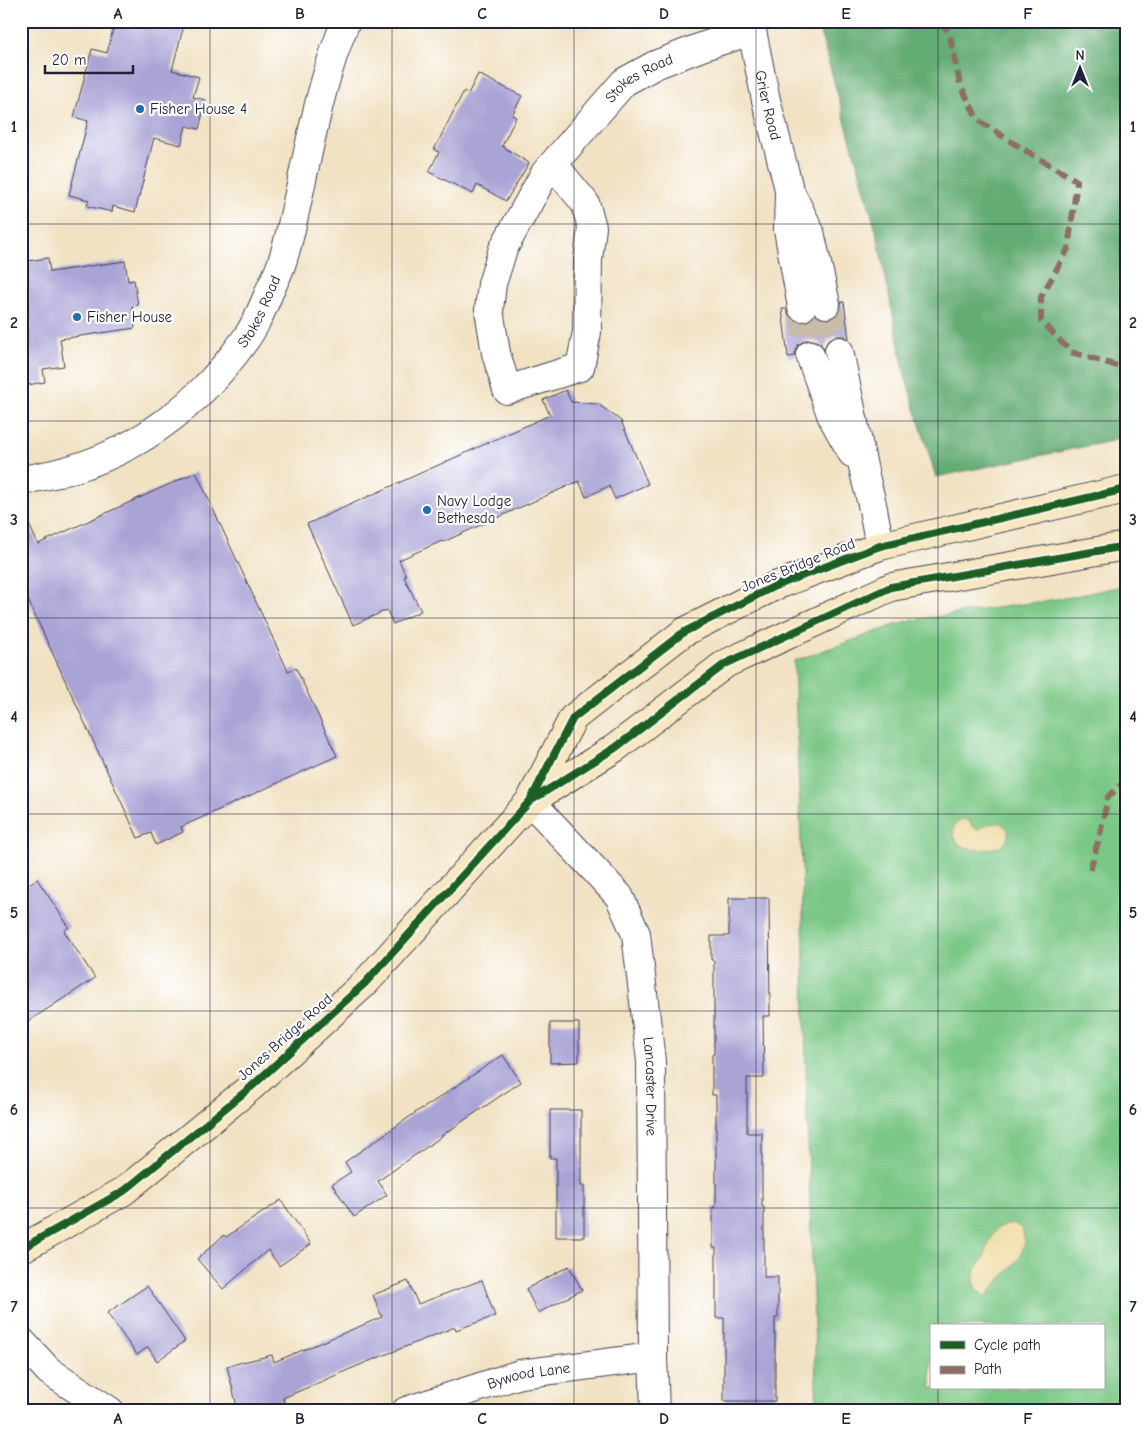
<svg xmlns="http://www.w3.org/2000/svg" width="1147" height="1432" viewBox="0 0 1147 1432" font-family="'Comic Neue',sans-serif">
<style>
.green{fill:#7ac786;stroke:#4e7460;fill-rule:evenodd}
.forest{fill:#63ac73;stroke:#426757}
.sand{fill:#eeda9e;stroke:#887e6c}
.building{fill:#a9a3d6}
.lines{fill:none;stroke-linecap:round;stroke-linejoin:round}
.street-tunnel{stroke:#c8bca9;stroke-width:28;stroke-dasharray:28 14;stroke-linecap:butt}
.street-casing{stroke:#413f50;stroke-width:30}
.secondary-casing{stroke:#413f50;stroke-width:30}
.street{stroke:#fff;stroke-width:28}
.secondary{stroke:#f7e8c3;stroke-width:28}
.quiet{stroke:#8d6e63;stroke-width:6;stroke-dasharray:12 6;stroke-linecap:butt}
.cycleway-casing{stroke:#fff;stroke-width:11}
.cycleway{stroke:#1b5e20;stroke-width:8}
.grid{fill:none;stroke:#22223b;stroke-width:1;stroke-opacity:0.55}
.poi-dot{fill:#1f6fb2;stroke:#fff;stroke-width:2}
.labels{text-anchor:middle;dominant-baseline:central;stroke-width:4.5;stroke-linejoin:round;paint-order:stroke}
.street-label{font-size:15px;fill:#22223b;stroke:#fff}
.poi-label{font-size:15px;fill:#22223b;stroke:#fff;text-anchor:start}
.neatline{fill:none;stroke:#22223b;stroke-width:2}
.grid-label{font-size:16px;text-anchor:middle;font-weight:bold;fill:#22223b}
</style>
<rect width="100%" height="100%" fill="#fff"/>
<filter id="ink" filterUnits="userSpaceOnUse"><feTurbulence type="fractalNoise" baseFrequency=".02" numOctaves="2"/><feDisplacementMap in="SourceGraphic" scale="10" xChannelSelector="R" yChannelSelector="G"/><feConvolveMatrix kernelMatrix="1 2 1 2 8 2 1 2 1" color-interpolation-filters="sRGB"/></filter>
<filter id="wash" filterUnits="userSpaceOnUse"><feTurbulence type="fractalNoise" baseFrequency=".0096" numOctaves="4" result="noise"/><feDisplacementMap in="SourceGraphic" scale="20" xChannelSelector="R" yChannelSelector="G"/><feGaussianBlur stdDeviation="1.12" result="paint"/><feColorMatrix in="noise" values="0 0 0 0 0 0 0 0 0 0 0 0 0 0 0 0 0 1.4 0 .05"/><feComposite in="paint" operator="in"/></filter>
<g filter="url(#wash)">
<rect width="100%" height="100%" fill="#f1e2c4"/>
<!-- green -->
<path class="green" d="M 1126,585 L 1126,1411 L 817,1411 L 807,1115 L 802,870 L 794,661 L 907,621 L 1071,597 ZM 931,1326 L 1103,1326 L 1103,1388 L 931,1388 Z"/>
<!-- forest -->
<path class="forest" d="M 817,21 L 1126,21 L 1126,438 L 936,477 L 905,376 L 877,234 Z"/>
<!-- sand -->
<path class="sand" d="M 962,819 L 968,820 L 972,826 L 977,830 C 984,824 992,823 1001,823 L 1008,830 L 1008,837 L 1001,847 C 988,849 963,854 955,838 C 953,835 954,830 954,826 Z
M 1012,1223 L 1022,1228 L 1025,1242 L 1020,1257 L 986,1296 L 975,1288 L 974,1273 L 985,1255 L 990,1240 L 997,1228 Z"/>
<g id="blocks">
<!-- building -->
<path class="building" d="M 115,21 L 185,21 L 172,70 L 199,77 L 193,97 L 206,100 L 199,129 L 186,126 L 181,145 L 154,138 L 135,212 L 113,206 L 112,212 L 87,206 L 89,200 L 69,195 L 88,121 L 74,117 L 92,49 L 107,53 Z
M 478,74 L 522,96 L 512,115 L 516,117 L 502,146 L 529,163 L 506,201 L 477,185 L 473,194 L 429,172 L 439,152 L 434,150 L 445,128 L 464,91 L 468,94 Z
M 48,258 L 50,272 L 125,261 L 128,281 L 134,280 L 138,305 L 132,306 L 135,328 L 60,339 L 64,366 L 43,369 L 45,382 L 21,386 L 21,262 Z
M 841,302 L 844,302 L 849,339 L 843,336 L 835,336 L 828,340 L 824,349 L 820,343 L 813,340 L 805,340 L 798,345 L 795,352 L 795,356 L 788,357 L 782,309 L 786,309 L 790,317 L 796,321 L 804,322 L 812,319 L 815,315 L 821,319 L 829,319 L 836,316 L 841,309 Z
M 566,390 L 571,402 L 598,404 L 621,421 L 648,484 L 615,499 L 609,486 L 586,497 L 579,481 L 443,542 L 442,541 L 399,560 L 406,576 L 404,577 L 421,611 L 393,624 L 387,610 L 353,625 L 307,524 L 550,415 L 543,400 Z
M 196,472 L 288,671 L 296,668 L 337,756 L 181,827 L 183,832 L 156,845 L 151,833 L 138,838 L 21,585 L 21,507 L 38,544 Z
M 37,879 L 69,927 L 64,931 L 95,978 L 21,1026 L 21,889 Z
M 729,898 L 769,898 L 770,1016 L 763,1016 L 764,1078 L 747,1078 L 747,1133 L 762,1133 L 762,1207 L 764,1207 L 764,1277 L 778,1277 L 778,1318 L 775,1318 L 775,1401 L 724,1401 L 724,1318 L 716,1318 L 716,1248 L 713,1248 L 713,1207 L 716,1207 L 716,1095 L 712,1095 L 712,1055 L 714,1054 L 714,960 L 711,960 L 711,936 L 729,936 Z
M 550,1023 L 579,1023 L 579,1062 L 550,1063 Z
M 503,1055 L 521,1082 L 441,1136 L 441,1137 L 378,1181 L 387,1195 L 354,1217 L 332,1184 L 351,1172 L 345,1162 L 422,1108 L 422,1109 Z
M 550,1110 L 581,1110 L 581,1186 L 584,1186 L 584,1237 L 556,1237 L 556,1158 L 550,1158 Z
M 281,1200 L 311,1244 L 279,1266 L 268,1250 L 223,1289 L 197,1259 L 224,1235 L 226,1237 Z
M 569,1266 L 582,1290 L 538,1313 L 526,1289 Z
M 482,1280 L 495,1316 L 456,1330 L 455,1327 L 362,1364 L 283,1398 L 286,1411 L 238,1411 L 227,1366 L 272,1355 L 274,1362 L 382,1317 L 373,1295 L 408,1281 L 418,1304 Z
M 147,1286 L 185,1341 L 157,1361 L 148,1347 L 137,1355 L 107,1313 Z"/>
</g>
</g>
<g filter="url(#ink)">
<use href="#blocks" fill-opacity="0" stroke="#413f50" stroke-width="1"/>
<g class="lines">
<!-- street-tunnel -->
<path class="street-tunnel" d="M 826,304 L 839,351
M 802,307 L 810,355"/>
<defs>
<g id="street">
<path id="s1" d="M 750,21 L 766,100 L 789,189 L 810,232 L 826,304"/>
<path id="s2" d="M 553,164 L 585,203 L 592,227 L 588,260 L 587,332 L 580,367 L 507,390 L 496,353 L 489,310 L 492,284 L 503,249 L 545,173 L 624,82 L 655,65 L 704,46 L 752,31"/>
<path d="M 789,193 L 788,229 L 802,307"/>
<path d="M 839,351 L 865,476 L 872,504 L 880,546"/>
<path d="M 810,355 L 832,417 L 852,453"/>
<path id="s3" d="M 21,480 C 117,467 189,418 245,340 C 256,325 263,307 270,290 C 274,281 279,272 282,262 C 288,244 292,225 296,207 C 310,145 321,80 346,21"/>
<path id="s4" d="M 530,801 L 619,896 L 636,934 L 651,1061 L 653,1357 L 655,1411"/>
<path d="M 21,1341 L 49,1371 L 110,1411"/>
<path id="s5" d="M 406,1411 L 520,1374 L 653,1357"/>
</g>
<path id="secondary" d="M 532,800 L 615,748 L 725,664 L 891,587 L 1126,546
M 21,1249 L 124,1191 L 251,1087 L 365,983 L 530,801 L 573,718 L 684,632 L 775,586 L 880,546 L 1126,489"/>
</defs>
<!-- street casing -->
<use href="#street" class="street-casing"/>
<!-- secondary casing -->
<use href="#secondary" class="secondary-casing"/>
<!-- street -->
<use href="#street" class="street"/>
<!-- secondary -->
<use href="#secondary" class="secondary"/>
<!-- quiet -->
<path class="quiet" d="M 941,21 L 950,36 L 960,84 L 978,120 L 1013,143 L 1077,181 L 1068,249 L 1041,297 L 1041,321 L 1071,352 L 1108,363 L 1126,369
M 1090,870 L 1099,838 L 1108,797 L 1126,780"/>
<defs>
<path id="cycleway" d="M 530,801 L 615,748 L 725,664 L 891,587 L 1126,546
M 21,1249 L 124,1191 L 251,1087 L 365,983 L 530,801 L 573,718 L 684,632 L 775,586 L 880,546 L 1126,489"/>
</defs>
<!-- cycleway casing -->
<use href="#cycleway" class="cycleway-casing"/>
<!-- cycleway -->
<use href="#cycleway" class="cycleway"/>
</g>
</g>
<!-- grid -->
<path class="grid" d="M 210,21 L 210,1411M 392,21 L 392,1411M 574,21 L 574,1411M 756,21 L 756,1411M 938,21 L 938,1326M 21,224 L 1126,224M 21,421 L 1126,421M 21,618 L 1126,618M 21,814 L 1126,814M 21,1011 L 1126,1011M 21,1208 L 1126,1208M 938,1388 L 938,1411"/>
<!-- markers -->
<g class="poi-dot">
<circle cx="140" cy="109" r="5"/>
<circle cx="77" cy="317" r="5"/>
<circle cx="427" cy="510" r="5"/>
</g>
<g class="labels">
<!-- street labels -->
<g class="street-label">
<text stroke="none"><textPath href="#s2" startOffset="660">Stokes Road</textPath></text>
<text stroke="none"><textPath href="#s1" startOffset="86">Grier Road</textPath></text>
<text stroke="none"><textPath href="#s3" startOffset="304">Stokes Road</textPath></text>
<text transform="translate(798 565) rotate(-22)">Jones Bridge Road</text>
<text transform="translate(285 1037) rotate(-42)">Jones Bridge Road</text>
<text stroke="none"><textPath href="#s4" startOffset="325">Lancaster Drive</textPath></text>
<text stroke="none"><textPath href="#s5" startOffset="128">Bywood Lane</textPath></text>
</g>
<!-- poi labels -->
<g class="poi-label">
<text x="150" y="109">Fisher House 4</text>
<text x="87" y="317">Fisher House</text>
<text x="437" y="501">Navy Lodge<tspan x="437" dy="17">Bethesda</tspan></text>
</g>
</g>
<!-- margin -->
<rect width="1147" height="1432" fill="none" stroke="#fff" stroke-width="55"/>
<!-- legend -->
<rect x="930" y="1324" width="175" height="65" fill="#ffffff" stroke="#a7a7b1"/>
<rect x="940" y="1341" width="25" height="8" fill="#1b5e20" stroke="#a7a7b1"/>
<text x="974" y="1350" font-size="15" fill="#22223b">Cycle path</text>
<rect x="940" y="1366" width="25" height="8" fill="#8d6e63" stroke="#a7a7b1"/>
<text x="974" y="1374" font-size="15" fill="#22223b">Path</text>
<!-- north arrow -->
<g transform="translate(1080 68)" stroke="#ffffff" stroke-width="4" paint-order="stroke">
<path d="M0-4L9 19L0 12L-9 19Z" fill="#22223b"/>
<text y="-8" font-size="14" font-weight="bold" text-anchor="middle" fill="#22223b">N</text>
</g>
<!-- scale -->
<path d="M45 65v8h88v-8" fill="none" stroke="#22223b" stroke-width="2.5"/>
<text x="52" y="65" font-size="15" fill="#22223b" stroke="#ffffff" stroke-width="4" paint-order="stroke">20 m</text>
<rect x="28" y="28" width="1092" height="1376" class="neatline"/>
<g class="grid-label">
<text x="118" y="19">A</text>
<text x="300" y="19">B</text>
<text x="482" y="19">C</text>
<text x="664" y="19">D</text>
<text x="846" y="19">E</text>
<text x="1028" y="19">F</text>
<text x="14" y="132">1</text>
<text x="1133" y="132">1</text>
<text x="14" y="328">2</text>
<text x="1133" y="328">2</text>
<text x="14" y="525">3</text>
<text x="1133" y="525">3</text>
<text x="14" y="722">4</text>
<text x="1133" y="722">4</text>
<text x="14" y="918">5</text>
<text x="1133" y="918">5</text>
<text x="14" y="1115">6</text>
<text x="1133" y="1115">6</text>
<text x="14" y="1312">7</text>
<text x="1133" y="1312">7</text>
<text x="118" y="1424">A</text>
<text x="300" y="1424">B</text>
<text x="482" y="1424">C</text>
<text x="664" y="1424">D</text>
<text x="846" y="1424">E</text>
<text x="1028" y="1424">F</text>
</g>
</svg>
